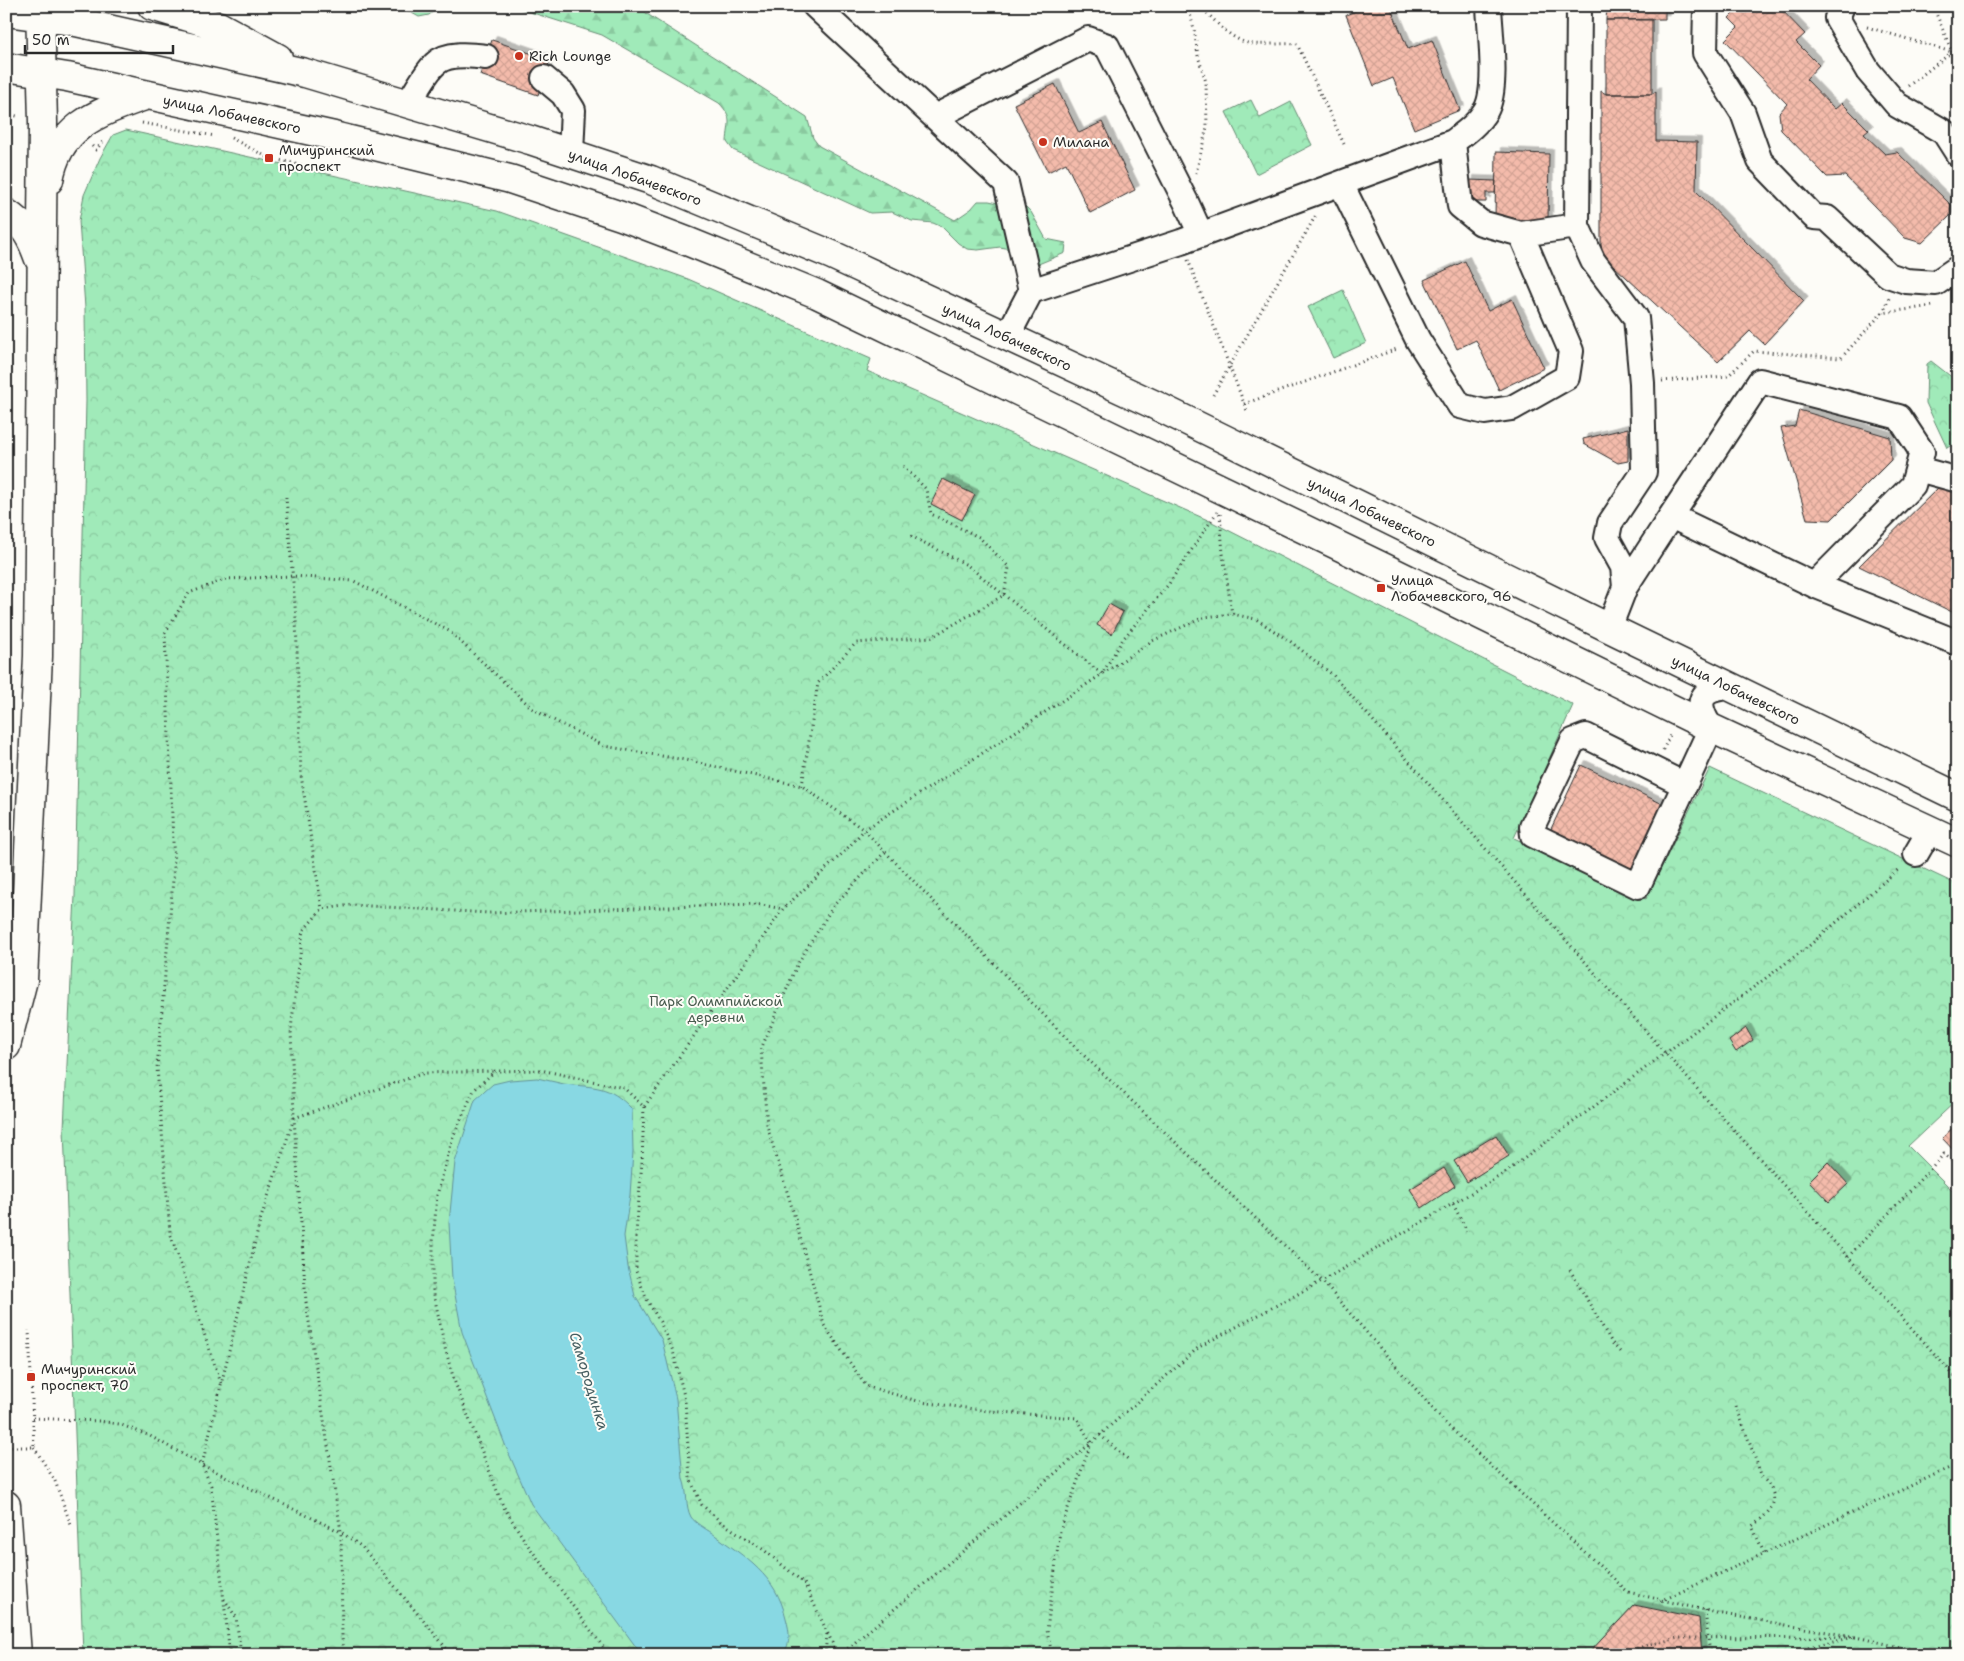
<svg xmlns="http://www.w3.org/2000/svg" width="1964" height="1661" viewBox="0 0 1964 1661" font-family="'Shantell Sans',sans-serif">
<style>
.forest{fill:url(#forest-firs);stroke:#668a72}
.park{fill:url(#park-crowns);stroke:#668a72}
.water{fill:#88d8e3;stroke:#639399}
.building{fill:url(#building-cross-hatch);stroke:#2b2b2b;filter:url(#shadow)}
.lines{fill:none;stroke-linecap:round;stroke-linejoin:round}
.minor-casing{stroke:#2b2b2b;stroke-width:28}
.major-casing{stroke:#2b2b2b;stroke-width:31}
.path{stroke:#2b2b2b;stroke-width:3;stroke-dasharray:1 4;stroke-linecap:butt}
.minor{stroke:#fdfcf7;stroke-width:24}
.major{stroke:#fdfcf7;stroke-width:28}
.path-bridge{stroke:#2b2b2b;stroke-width:3;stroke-dasharray:1 4;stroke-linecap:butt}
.poi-dot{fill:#c8321e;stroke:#fdfcf7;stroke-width:2}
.labels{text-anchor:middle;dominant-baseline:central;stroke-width:4;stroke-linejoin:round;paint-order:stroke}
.poi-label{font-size:14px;fill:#2b2b2b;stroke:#fdfcf7;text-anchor:start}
.street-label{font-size:14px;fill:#2b2b2b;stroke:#fdfcf7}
.park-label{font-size:14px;fill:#485b4e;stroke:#fdfcf7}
.water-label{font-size:15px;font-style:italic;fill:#475f62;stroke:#fdfcf7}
</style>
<defs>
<pattern id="forest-firs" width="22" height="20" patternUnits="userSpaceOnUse" patternTransform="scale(1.25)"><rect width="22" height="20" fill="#a0eab9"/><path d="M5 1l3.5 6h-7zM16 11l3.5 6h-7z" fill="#8ac99f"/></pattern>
<pattern id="park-crowns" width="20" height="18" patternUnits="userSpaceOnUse" patternTransform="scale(1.25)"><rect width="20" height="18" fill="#a0eab9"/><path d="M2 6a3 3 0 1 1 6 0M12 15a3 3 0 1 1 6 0" fill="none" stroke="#8ac99f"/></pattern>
<pattern id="building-cross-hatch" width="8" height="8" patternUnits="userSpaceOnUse" patternTransform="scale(1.25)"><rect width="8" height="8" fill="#f4bbab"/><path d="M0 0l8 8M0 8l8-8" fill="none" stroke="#d1a193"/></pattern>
<filter id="shadow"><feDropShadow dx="4.5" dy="-4.5" stdDeviation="0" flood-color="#0004"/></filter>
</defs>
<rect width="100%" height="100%" fill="#fdfcf7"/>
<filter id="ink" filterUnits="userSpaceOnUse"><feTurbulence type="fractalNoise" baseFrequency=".02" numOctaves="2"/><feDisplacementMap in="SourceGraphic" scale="10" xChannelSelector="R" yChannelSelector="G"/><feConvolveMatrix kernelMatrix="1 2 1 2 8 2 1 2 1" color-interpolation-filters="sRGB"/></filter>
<g filter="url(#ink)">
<!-- forest -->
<path class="forest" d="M 374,6 L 440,6 L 429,15 L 419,17 L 401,7 L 392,12 Z
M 511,6 L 639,6 L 647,14 L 807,117 L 813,138 L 819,146 L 955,220 L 971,209 L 978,201 L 989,201 L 998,203 L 1024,205 L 1031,212 L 1046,239 L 1066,243 L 1065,253 L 1036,265 L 1011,249 L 1000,247 L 978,250 L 967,249 L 958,243 L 942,227 L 933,223 L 912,221 L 892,212 L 870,213 L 733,150 L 727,142 C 728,123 734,118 719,103 L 602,35 Z"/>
<!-- park -->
<path class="park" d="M 1251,100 L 1260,118 L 1291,102 L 1312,145 L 1256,174 L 1226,112 Z
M 126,130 L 497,211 L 688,279 L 871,359 L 867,371 L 1210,521 L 1573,705 L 1514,838 L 1646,899 L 1710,768 L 1958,885 L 1958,1099 L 1908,1146 L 1958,1196 L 1958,1655 L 83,1655 L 64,1128 L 75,896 L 86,401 L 85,308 L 79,221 L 84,195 L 100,158 L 113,135 Z
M 1343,290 L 1366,343 L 1333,358 L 1308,307 Z
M 1931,361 L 1958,382 L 1958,441 L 1947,448 L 1926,403 L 1927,364 Z"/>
<!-- water -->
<path class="water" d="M 537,1078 C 546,1080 555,1082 564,1084 C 596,1088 608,1084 632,1109 L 633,1152 L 630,1195 L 624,1236 L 628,1267 L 635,1296 L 662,1340 L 676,1399 L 683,1479 C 688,1492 685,1506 691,1517 C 695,1523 706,1529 712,1533 C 746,1558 776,1575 786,1618 C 790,1633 791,1642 783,1655 L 642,1655 L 531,1504 L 506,1447 L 462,1332 L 452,1279 L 449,1223 L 455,1162 L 475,1100 L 493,1084 L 510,1080 Z"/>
<!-- building -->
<path class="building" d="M 1368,6 L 1390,6 L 1408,49 L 1432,40 L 1460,110 L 1414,129 L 1393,78 L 1374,86 L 1346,15 Z
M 1607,6 L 1665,6 L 1665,19 L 1606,20 Z
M 1741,6 L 1778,6 L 1805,34 L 1796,42 L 1819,65 L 1806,79 L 1835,109 L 1842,103 L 1869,130 L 1864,134 L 1885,154 L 1897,152 L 1951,205 L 1950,216 L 1922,243 L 1905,238 L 1845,176 L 1827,177 L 1781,130 L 1779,113 L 1787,104 L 1725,40 L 1738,27 L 1729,18 Z
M 1606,20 L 1652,20 L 1652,94 L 1606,94 Z
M 492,40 L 550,60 L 538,95 L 480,75 Z
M 1055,84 L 1079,133 L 1102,122 L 1135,190 L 1090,213 L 1066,163 L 1048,172 L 1014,104 Z
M 1601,91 L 1606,94 L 1652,94 L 1656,91 L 1656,141 L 1697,142 L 1696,191 L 1804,301 L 1764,344 L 1750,331 L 1718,362 L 1601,254 Z
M 1496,152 L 1549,154 L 1548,220 L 1495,219 Z
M 1469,180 L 1496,181 L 1495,193 L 1486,193 L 1486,202 L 1468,202 Z
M 1465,261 L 1488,311 L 1512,299 L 1544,368 L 1499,390 L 1476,340 L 1457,349 L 1424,280 Z
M 1799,410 L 1890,437 L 1891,460 L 1831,520 L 1807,519 L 1781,428 L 1795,426 Z
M 1628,428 L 1628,461 L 1618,463 L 1584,444 L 1583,439 Z
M 943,479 L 975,495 L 962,520 L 931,504 Z
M 1941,485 L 1958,490 L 1958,615 L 1859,566 Z
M 1109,604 L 1123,612 L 1112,634 L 1097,625 Z
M 1581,765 L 1667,806 L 1636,872 L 1550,831 Z
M 1746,1028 L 1753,1040 L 1736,1052 L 1729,1041 Z
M 1958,1123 L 1958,1155 L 1942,1138 Z
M 1496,1135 L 1509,1156 L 1467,1182 L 1454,1161 Z
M 1828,1162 L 1848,1184 L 1829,1202 L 1809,1181 Z
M 1444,1168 L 1455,1186 L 1422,1208 L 1410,1189 Z
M 1634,1605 L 1699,1618 L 1702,1655 L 1587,1655 Z"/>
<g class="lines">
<defs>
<path id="minor" d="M 815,6 L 1006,183 L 1031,291 L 1007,337
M 1579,6 L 1577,226 L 1593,261 L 1636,318 L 1642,383 L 1644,472 L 1610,523 L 1607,538 L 1623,567 L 1625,587 L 1609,628
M 1706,6 L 1705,53 L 1743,113 L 1760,161 L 1814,217 L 1827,218 L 1888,275 L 1906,281 L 1936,283 L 1958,268
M 1842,6 L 1837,18 L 1868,71 L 1897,105 L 1944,132 L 1958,154
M 544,78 L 563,94 L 573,110 L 571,153
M 408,104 C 415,93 426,72 435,64 C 447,52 471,55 486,57
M 935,117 L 1088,39 L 1107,46 L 1186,202 L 1201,235
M 1453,142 L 1460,206 L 1481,223 L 1521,234 L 1577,226
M 1341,184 L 1418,340 L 1460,406 L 1485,412 L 1512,408 L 1567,377 L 1571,351 L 1521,234
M 1031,291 L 1181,242 L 1453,142 C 1465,133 1478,124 1486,110 C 1498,88 1490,32 1489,6
M 1918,469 L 1958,480
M 1671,516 L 1760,381 L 1899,417 L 1922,452 L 1913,485 L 1814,585
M 1625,587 L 1671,516 L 1814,585 L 1958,643
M 1685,785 L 1586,736 L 1573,741 L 1532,827 L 1533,835 L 1638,886 L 1711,728 C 1694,703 1699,688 1731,687
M 1916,854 L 1930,830"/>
<path id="major" d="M 152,6 L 219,26 L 278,58
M 6,12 L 72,21 L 305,73 L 530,140 L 651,180 L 832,255 L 1155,405 L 1609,628 L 1958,797
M 6,67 L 67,77 L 334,136 L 510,179 L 621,216 L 689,242 L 817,294 L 1391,571 L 1711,728 L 1958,843
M 49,180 C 58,124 101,112 147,95
M 6,213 C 25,225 32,239 39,259
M 6,1046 L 23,980 L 38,656 L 43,122 L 40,6
M 6,1505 L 17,1655"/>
</defs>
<!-- minor casing -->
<use href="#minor" class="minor-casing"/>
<!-- major casing -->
<use href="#major" class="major-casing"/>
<!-- path -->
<path class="path" d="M 1188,6 L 1194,29 L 1198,56 L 1206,82 L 1207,127 L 1196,173
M 1200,6 C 1215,20 1231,42 1254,44 C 1268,45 1282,43 1297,44 L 1344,144
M 1933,6 L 1952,52
M 1867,27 L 1952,52
M 1908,86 L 1952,52 L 1958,57
M 6,113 L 20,117
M 142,123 L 215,136
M 231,138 L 269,158 L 307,166
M 92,146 L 96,150 L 105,139
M 1188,260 L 1247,411
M 1883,313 L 1889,298
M 1662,381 L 1728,376 L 1754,351 L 1841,358 L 1882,313 L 1933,306
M 1213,395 L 1316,215
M 1244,404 L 1397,349
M 286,497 L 296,618 L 301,775 L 322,909
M 1220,514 L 1223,554 L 1232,614
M 911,536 L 967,565 L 1102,674 L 1123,639 L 1168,585 L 1217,512
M 1663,750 L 1671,733
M 802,786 L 818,683 L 856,643 L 932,637 L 1004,595 L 1009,567 L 979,537 L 931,514 L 926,489 L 901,464
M 885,852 L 834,905 L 798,963 L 761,1049 L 767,1126 L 793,1211 L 824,1325 L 866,1386 L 921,1402 L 989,1411 L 1077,1418 L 1091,1443 L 1060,1531 L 1047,1630 L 1052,1655
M 644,1107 L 642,1162 L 636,1233 L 636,1271 L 646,1298 L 660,1322 L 673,1351 L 685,1400 L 690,1479 L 702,1505 L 721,1522 L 764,1550 L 804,1583 L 838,1655
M 294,1118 L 424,1073 L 495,1071
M 1453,1204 L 1467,1231
M 1848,1257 L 1944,1154 L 1958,1166
M 1570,1270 L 1612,1343 L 1621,1353
M 221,1383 L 170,1233 L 157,1068 L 174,868 L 165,633 L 189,593 L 227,579 L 293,576 L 354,581 L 449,631 L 534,710 L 604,746 L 685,760 L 802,786 L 864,830 L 1018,730 L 1152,641 L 1204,617 L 1232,614 L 1256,619 L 1291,642 L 1333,675 L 1666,1054 L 1958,1380
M 1736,1406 L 1762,1477 C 1783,1498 1773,1511 1752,1526 L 1764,1553
M 33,1418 L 99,1421 L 119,1424 L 150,1436 L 202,1465 L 341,1532 L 362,1547 L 447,1649 L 455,1655
M 1100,1435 L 1130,1461
M 6,1447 L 34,1447 L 29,1330
M 34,1447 L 55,1481 L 71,1525
M 224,1599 L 236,1617 L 241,1655
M 1661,1601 L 1958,1464
M 1705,1610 L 1710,1655
M 230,1655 L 211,1486 L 202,1465 L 260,1221 L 293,1121
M 345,1655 L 342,1639 L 341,1532 L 306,1302 L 294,1118 L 291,1029 L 303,931 L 322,909 L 352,905 L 489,913 L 757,904 L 783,909
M 609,1655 L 527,1544 L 503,1506 L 454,1380 L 445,1348 L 433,1290 L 433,1243 L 437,1195 L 453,1137 L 474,1090 L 495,1071 L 541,1070 L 624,1088 L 644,1107 L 783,909 L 845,851 L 864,830 L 1076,1048 L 1322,1281 L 1446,1424 L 1628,1592 L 1717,1613 L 1856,1637 L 1935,1655
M 825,1655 L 827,1633
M 840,1655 L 1091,1443 L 1199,1347 L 1322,1281 L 1505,1173 L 1810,945 L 1900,868
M 1779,1655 L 1854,1637"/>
<!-- minor -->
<use href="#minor" class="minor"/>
<!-- major -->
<use href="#major" class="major"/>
<!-- path-bridge -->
<path class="path-bridge" d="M 1623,1655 L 1646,1645 L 1679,1638 L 1856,1637"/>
</g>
</g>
<!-- markers -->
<g class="poi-dot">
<circle cx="519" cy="56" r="5"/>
<circle cx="1043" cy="142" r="5"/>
<rect x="264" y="153" width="10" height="10" rx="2.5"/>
<rect x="1376" y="583" width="10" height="10" rx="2.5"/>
<rect x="26" y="1372" width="10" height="10" rx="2.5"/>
</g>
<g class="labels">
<!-- poi labels -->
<g class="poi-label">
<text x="529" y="56">Rich Lounge</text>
<text x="1053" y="142">Милана</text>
<text x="279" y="150">Мичуринский<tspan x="279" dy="16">проспект</tspan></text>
<text x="1391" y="580">Улица<tspan x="1391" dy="16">Лобачевского, 96</tspan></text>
<text x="41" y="1369">Мичуринский<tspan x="41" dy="16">проспект, 70</tspan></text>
</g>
<!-- street labels -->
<g class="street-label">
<text transform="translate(232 114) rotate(12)">улица Лобачевского</text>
<text transform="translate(635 177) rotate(20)">улица Лобачевского</text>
<text transform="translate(1007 337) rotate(25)">улица Лобачевского</text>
<text transform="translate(1372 512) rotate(26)">улица Лобачевского</text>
<text transform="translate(1736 690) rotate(26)">улица Лобачевского</text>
</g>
<!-- park labels -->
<g class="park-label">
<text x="716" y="1001">Парк Олимпийской<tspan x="716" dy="16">деревни</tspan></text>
</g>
<!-- water labels -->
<g class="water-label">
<text transform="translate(589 1381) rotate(73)">Самородинка</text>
</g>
</g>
<!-- margin -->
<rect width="1964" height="1661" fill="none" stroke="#fdfcf7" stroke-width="25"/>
<rect x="12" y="12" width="1939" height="1636" fill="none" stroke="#2b2b2b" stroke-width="2" filter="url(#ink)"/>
<!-- scale -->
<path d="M25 45v8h148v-8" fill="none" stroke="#2b2b2b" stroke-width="2.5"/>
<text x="32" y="45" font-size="15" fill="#2b2b2b" stroke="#fdfcf7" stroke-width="4" paint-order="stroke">50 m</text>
</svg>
